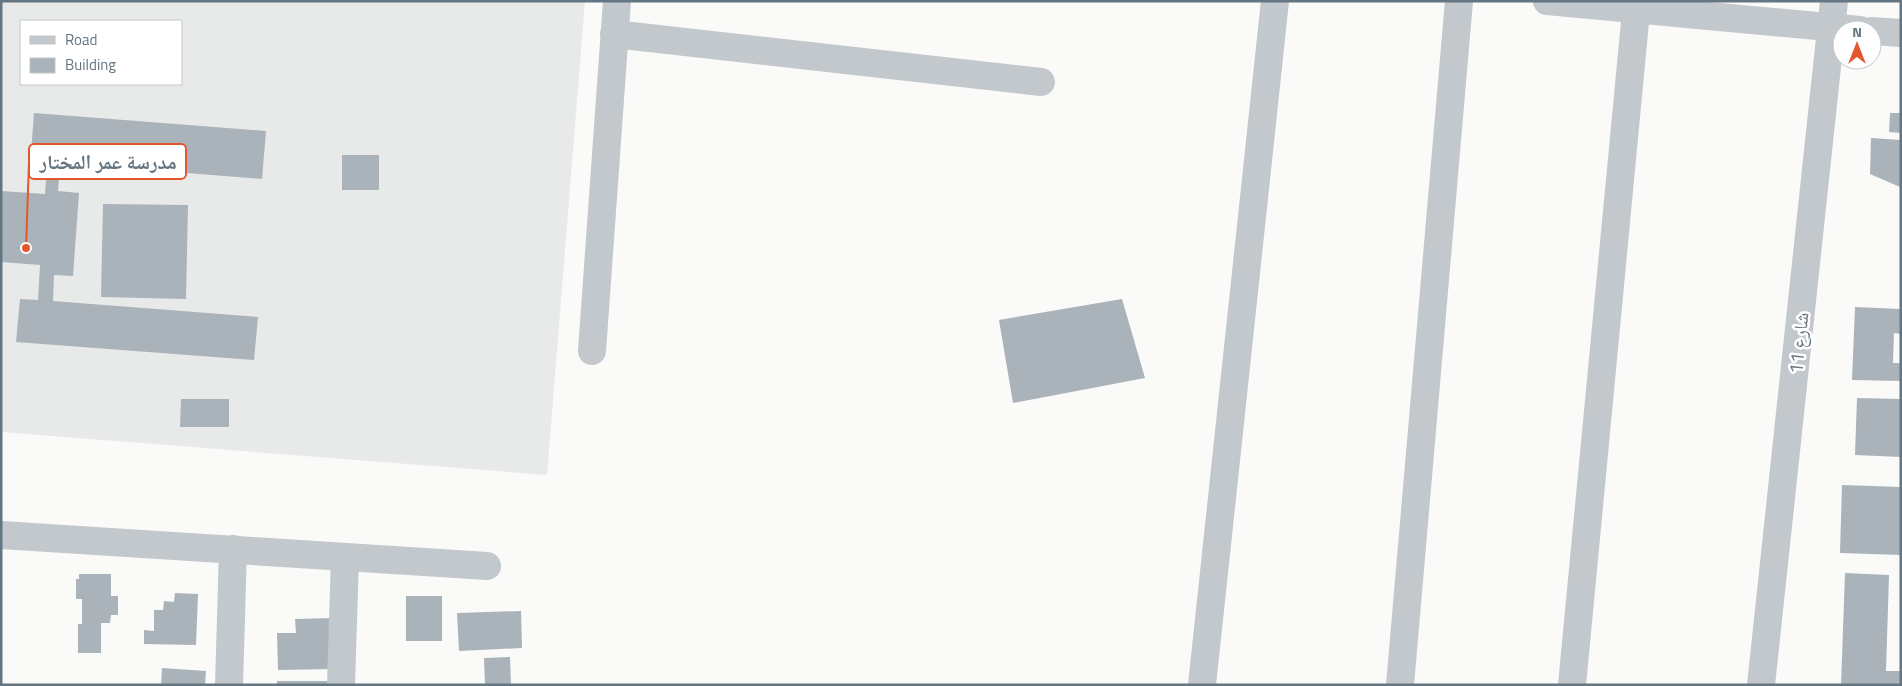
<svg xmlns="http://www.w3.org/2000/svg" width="1902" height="686" viewBox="0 0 1902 686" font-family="'Titillium Web','Noto Naskh Arabic',sans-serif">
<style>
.built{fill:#e8e9e9;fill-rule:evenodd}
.building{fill:#aab3b9}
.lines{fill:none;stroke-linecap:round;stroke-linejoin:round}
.street{stroke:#c3c8cc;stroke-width:28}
.labels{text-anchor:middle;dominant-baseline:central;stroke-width:5;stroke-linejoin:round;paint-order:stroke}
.street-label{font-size:19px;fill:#657683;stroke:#fff}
.leader{fill:none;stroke:#e4572e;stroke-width:2}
.callout-dot{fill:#e4572e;stroke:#fff;stroke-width:2}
.callout{fill:#fff;stroke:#e4572e;stroke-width:2}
.callout-label{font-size:20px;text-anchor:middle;font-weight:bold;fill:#657683}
</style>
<rect width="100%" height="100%" fill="#fafaf8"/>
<!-- built -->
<path class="built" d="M 1,1 L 585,1 L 547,475 L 1,432 ZM 21,21 L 181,21 L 181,84 L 21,84 Z"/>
<!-- building -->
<path class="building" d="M 34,113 L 266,131 L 262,179 L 60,163 L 58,191 L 79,193 L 73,276 L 54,275 L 53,301 L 258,317 L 254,360 L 16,342 L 20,299 L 38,300 L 40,265 L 1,262 L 1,191 L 45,194 L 48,154 L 31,153 Z
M 1890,113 L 1901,113 L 1901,133 L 1889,132 Z
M 1871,138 L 1901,140 L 1900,187 L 1870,174 Z
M 342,155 L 379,155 L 379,190 L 342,190 Z
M 103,204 L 188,205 L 186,299 L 101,297 Z
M 1122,299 L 1145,378 L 1013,403 L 999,320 Z
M 1855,307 L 1901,309 L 1901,334 L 1894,333 L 1893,363 L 1901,363 L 1901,381 L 1852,380 Z
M 1857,398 L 1901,399 L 1901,457 L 1855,455 Z
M 181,399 L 229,399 L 229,427 L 180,427 Z
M 1842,485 L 1901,487 L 1901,555 L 1840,553 Z
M 1845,573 L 1889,575 L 1886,671 L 1901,671 L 1901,685 L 1841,685 Z
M 79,574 L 111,574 L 111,596 L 118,596 L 118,615 L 111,615 L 110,623 L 101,623 L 101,653 L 78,653 L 78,624 L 82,624 L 82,599 L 76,599 L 76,579 L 79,579 Z
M 175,593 L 198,594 L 196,645 L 144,644 L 144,630 L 154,631 L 154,610 L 163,610 L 164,601 L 174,602 Z
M 406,596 L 442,596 L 442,641 L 406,641 Z
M 521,611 L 522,648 L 459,651 L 457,613 Z
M 332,618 L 333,669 L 278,670 L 277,633 L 296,633 L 295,619 Z
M 510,657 L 511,685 L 485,685 L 484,658 Z
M 162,668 L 206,671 L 205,685 L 161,685 Z
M 277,681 L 328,681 L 328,685 L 277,685 Z"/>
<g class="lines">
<!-- street -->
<path class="street" d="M 1547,1 L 1860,30
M 1872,31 L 1901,33
M 614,34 L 1041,82
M 592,351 L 617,1
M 1,535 L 487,566
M 229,685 L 233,549
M 341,685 L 345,557
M 1202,685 L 1275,1
M 1400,685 L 1459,1
M 1572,685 L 1637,1
M 1761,685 L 1834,1"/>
</g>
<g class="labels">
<!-- street labels -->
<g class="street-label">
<text transform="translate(1798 343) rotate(-84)">شارع 11</text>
</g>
</g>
<!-- callouts -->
<path class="leader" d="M26 248L29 162"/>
<circle class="callout-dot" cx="26" cy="248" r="5"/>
<rect class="callout" x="29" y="144" width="157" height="35" rx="5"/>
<g class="callout-label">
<text x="108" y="169">مدرسة عمر المختار</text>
</g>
<!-- border -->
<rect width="1902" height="686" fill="none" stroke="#657683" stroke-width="5"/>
<!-- legend -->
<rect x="20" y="20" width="162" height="65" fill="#ffffff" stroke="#c1c8cd"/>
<rect x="30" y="36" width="25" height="8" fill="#c3c8cc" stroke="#c1c8cd"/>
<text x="65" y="45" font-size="15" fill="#657683">Road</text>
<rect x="30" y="58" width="25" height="15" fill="#aab3b9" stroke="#c1c8cd"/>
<text x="65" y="70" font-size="15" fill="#657683">Building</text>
<!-- north arrow -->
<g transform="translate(1857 45)"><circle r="24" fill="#ffffff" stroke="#c1c8cd"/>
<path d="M0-4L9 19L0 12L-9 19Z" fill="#e4572e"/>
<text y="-8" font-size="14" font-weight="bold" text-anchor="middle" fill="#657683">N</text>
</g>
</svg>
